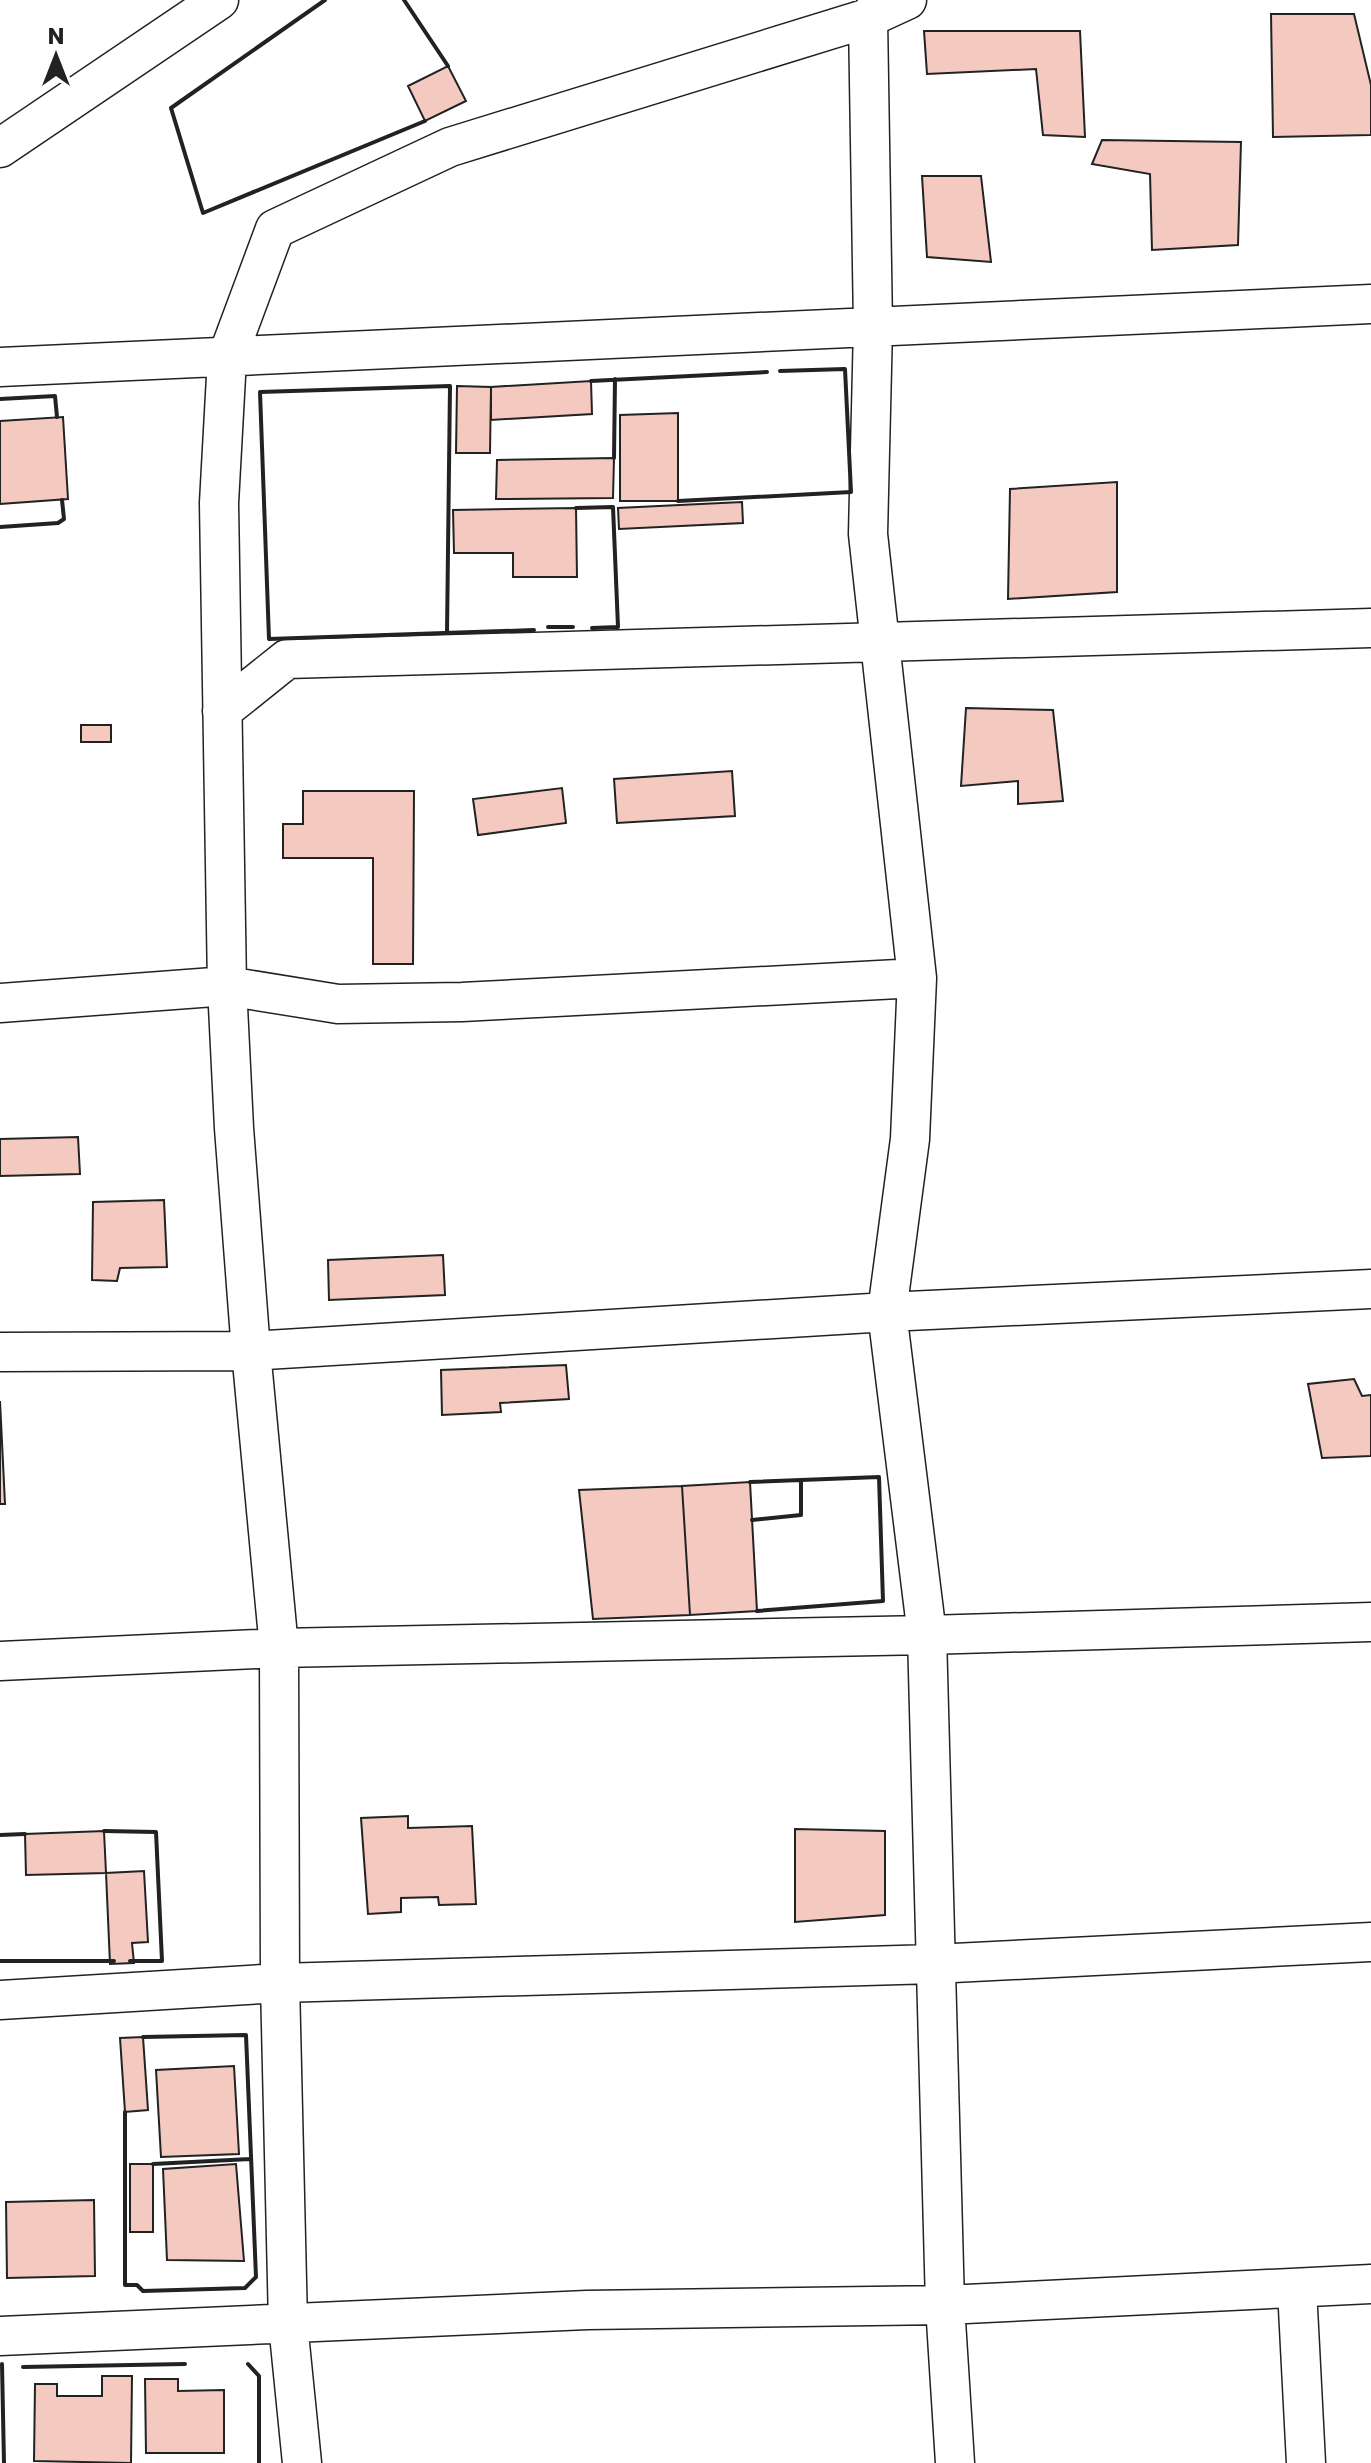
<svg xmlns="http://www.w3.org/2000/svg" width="1371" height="2463" viewBox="0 0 1371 2463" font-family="Poppins,sans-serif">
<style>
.building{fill:#f3c9c0;stroke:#222;stroke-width:2}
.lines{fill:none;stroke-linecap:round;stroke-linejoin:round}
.street-casing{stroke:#222;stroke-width:41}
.street{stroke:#fff;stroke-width:38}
.wall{stroke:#222;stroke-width:4}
</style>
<rect width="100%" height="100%" fill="#fff"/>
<!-- building -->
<path class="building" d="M 1271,14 L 1354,14 L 1371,85 L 1371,135 L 1273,137 Z
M 924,31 L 1080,31 L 1085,137 L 1043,135 L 1036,69 L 927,74 Z
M 448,66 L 466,101 L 425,121 L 408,86 Z
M 1102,140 L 1241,142 L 1238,245 L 1152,250 L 1150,174 L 1092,164 Z
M 922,176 L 981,176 L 991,262 L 927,257 Z
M 591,381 L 592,414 L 491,420 L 491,387 Z
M 457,386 L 491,387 L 490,453 L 456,453 Z
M 678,413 L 678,501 L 620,501 L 620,415 Z
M 63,417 L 68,499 L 0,504 L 0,421 Z
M 614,458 L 613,498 L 496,499 L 497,460 Z
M 1117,482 L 1117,592 L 1008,599 L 1010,489 Z
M 742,502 L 743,523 L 619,529 L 618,508 Z
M 576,508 L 577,577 L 513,577 L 513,553 L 454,553 L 453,510 Z
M 966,708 L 1053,710 L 1063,801 L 1018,804 L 1018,781 L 961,786 Z
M 81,725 L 111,725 L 111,742 L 81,742 Z
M 732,771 L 735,816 L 617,823 L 614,779 Z
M 562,788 L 566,823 L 478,835 L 473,799 Z
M 303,791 L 414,791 L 413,964 L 373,964 L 373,858 L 283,858 L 283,824 L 303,824 Z
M 78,1137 L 80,1174 L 0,1176 L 0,1139 Z
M 164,1200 L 167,1267 L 120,1268 L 117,1281 L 92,1280 L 93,1202 Z
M 443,1255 L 445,1295 L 329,1300 L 328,1260 Z
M 566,1365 L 569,1399 L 500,1403 L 501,1412 L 442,1415 L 441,1370 Z
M 1354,1379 L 1362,1396 L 1371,1395 L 1371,1456 L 1322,1458 L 1308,1384 Z
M 0,1401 L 5,1504 L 0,1504 Z
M 750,1482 L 757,1611 L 690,1615 L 682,1486 Z
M 682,1486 L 690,1615 L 593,1619 L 579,1490 Z
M 408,1816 L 408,1828 L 472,1826 L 476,1904 L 439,1905 L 438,1897 L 401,1898 L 401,1912 L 368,1914 L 361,1818 Z
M 795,1829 L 885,1831 L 885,1915 L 795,1922 Z
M 104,1831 L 106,1873 L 26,1875 L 25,1834 Z
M 144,1871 L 148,1942 L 132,1943 L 134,1963 L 110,1964 L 106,1873 Z
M 143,2037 L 148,2110 L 125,2112 L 120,2038 Z
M 234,2066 L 239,2154 L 161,2157 L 156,2070 Z
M 130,2164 L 153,2164 L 153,2232 L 130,2232 Z
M 236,2164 L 244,2261 L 167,2260 L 163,2169 Z
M 94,2200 L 95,2276 L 7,2278 L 6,2202 Z
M 102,2376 L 132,2376 L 131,2463 L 34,2461 L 35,2384 L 57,2384 L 57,2396 L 102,2396 Z
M 145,2379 L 178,2379 L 178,2391 L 224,2390 L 224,2453 L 146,2453 Z"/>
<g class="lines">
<defs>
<path id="street" d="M 883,0 L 868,18 L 873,327 L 868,534 L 917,978 L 910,1139 L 887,1312 L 927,1635 L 945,2305 L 955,2463
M 0,148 L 219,0
M 0,367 L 1371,304
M 222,711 L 287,659 L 1371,628
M 0,1003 L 227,986 L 338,1004 L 462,1002 L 917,978
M 0,1352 L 251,1351 L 887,1312 L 1371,1289
M 0,1661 L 279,1648 L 927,1635 L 1371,1622
M 0,2000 L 280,1983 L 934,1964 L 1371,1942
M 1297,2289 L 1306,2463
M 0,2336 L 587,2310 L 945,2305 L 1371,2284
M 302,2463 L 288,2324 L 280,1983 L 279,1648 L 251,1351 L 234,1128 L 227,986 L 219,503 L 227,358 L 275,229 L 450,147 L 868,18 L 907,0"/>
</defs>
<!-- street casing -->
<use href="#street" class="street-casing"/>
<!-- street -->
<use href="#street" class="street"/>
<!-- wall -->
<path class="wall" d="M 325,0 L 171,108 L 203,213 L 425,121
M 404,0 L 448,66
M 591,381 L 767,372
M 0,399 L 55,396 L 57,417
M 614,458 L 615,379
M 678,501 L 851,492 L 845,369 L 780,371
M 576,508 L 613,507 L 618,627 L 592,628
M 0,527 L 58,523 L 64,519 L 62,500
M 548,627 L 573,627
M 447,633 L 450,386 L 260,392 L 269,639 L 534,630
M 750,1482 L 879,1477 L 883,1601 L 757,1611
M 752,1520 L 801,1515 L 801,1480
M 104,1831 L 156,1832 L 162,1961 L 130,1961
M 0,1835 L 25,1834
M 0,1961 L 114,1961
M 125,2112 L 125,2285 L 137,2285 L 143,2291 L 245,2288 L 256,2277 L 246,2035 L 143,2037
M 153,2164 L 250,2159
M 2,2364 L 4,2463
M 248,2364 L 259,2376 L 259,2463
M 23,2367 L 185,2364"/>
</g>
<!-- north arrow -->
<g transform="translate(56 56)" stroke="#ffffff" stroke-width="6" paint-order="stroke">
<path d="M0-6L14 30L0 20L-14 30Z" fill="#222222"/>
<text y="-12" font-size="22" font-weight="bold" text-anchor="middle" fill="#222222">N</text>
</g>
</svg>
